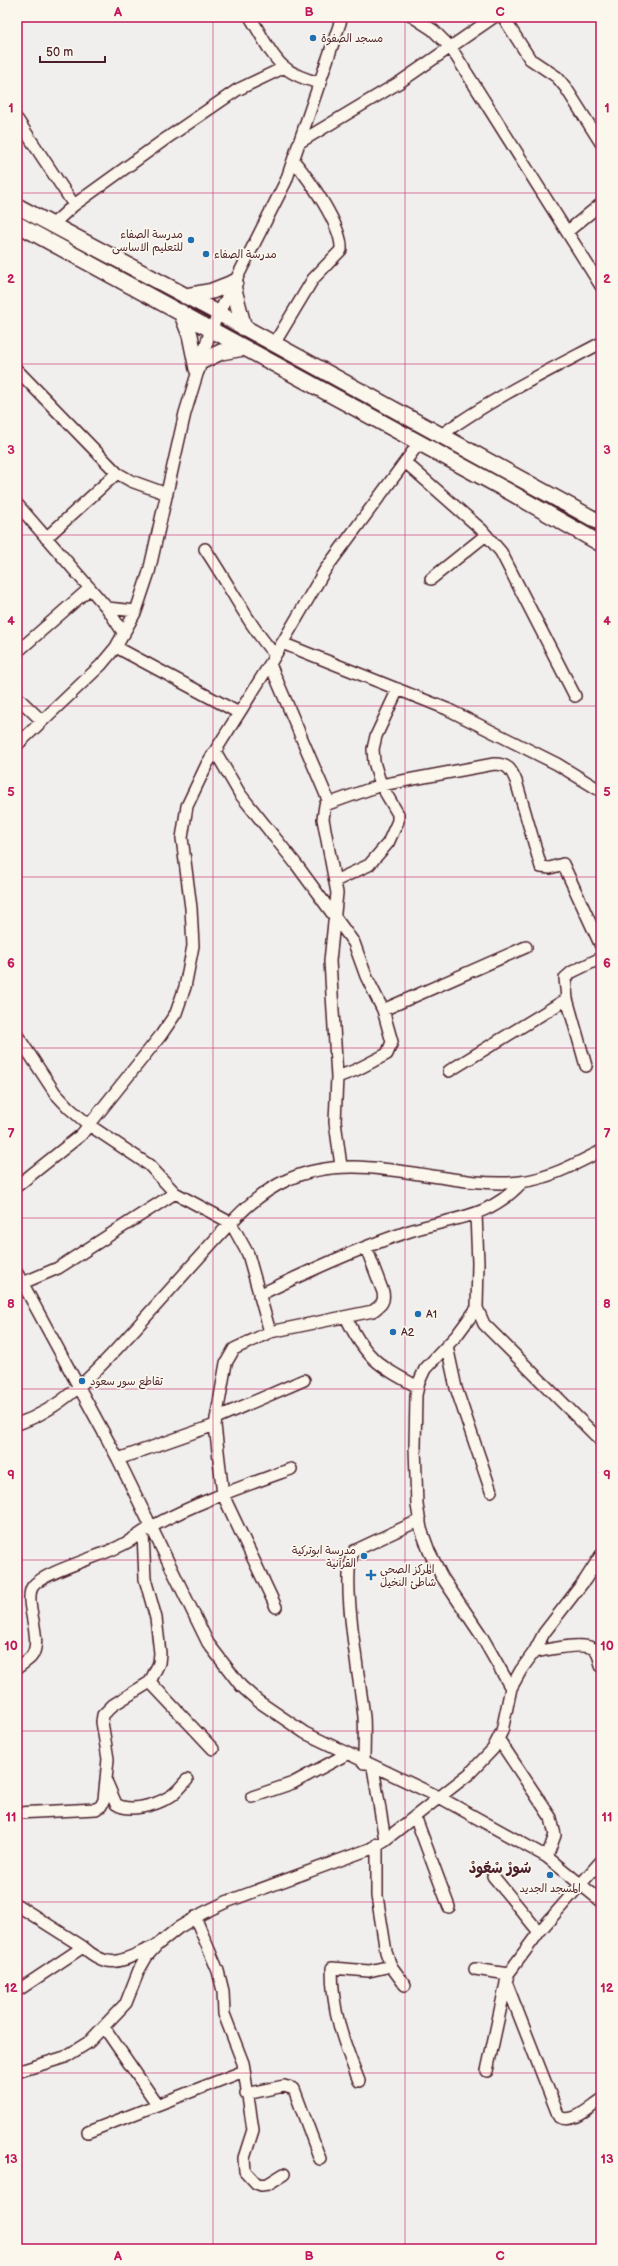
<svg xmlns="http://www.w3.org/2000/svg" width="618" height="2266" viewBox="0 0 618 2266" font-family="'Balsamiq Sans','Playpen Sans Arabic',sans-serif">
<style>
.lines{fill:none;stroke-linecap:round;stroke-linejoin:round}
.minor-casing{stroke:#4a1f2b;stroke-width:14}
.major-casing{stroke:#4a1f2b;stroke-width:18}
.minor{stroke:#fbf7ec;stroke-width:11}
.major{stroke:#fbf7ec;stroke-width:15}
.grid{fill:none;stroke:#c2185b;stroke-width:1;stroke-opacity:0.55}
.poi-dot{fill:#1f6fb2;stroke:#fbf7ec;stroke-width:1.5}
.labels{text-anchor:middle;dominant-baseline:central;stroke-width:3.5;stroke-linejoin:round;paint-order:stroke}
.poi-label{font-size:11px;fill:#4a1f2b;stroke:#fbf7ec;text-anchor:start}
.district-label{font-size:15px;font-weight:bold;fill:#4a1f2b;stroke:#fbf7ec}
.neatline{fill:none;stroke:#c2185b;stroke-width:1.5}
.grid-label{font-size:13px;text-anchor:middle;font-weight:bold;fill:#c2185b}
</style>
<rect width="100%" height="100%" fill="#f0efee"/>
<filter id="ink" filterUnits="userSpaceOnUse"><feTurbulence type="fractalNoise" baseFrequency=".025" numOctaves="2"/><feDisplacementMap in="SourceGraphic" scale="8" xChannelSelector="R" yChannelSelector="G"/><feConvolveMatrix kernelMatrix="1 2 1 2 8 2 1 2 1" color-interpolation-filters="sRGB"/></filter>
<g filter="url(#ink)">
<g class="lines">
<defs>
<path id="minor" d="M 250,17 C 273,53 275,73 321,83
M 413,17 L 433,30 L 451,48 L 601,286
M 503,17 L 530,59 L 557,77 L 566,88 L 601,143
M 17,119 L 74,205
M 300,142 L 400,82 L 494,17
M 52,225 L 74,205 L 164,140 L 237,90 L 283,68
M 568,231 L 601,204
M 274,344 L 313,279 L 341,250 C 343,227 309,179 294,161
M 17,370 L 117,473 L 131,481 L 167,494
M 441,435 C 491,399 546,372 601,343
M 405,462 L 482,530 L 501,552 L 575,696
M 17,504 L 107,608 L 136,611
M 46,538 L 117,473
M 205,549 C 229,584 247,623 275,655
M 431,579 L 486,535
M 107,608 L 124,634
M 282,643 L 447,709 L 557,764 L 601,791
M 116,647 L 239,713
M 17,652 L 90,588
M 270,664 L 329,802
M 17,697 L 42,721
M 17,745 L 101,665 L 116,647 L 136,611 L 149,572 L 185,413 L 211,329 L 286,181 L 342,17
M 215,751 L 240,794 L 296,864 L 354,943 L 366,976 L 383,1010 L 392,1042 L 387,1054 L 356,1070 L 337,1077
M 335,881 L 369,865 L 388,843 L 398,821 L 398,814 L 381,785 L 374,762 L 373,749 L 376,736 L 398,689
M 383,1010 L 526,947
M 17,1035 L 55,1093 L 69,1108 L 89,1125 L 149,1165 L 175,1193 L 231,1223 L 248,1254 L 270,1332
M 586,1066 L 567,999 L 565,978 L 572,972 L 601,958
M 449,1071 L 567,999
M 341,1166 L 335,1122 L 337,1077 L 330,961 L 337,893 L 323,819 L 325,805 L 381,785 L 494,764 C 508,764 511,769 516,781 L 541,867 L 550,868 L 563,864 L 601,946
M 17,1186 L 81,1135 L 161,1035 L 176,1013 L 185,987 L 193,946 L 191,908 L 182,838 L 187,806 L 207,764 L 270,664 L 325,570 L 419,443
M 476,1214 L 478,1263 L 477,1308 L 484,1324 L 601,1441
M 17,1273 L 118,1459 L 208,1643 L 241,1686 L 258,1701 L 305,1733 L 439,1797 L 547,1857 L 601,1901
M 18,1285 L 58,1268 L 175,1193
M 259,1295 C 307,1272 354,1250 404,1233 C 449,1217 487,1221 522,1182
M 477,1308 L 457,1335 L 425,1369 L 419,1382 L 416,1395 L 415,1447 L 417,1505 L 421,1529 L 429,1551 L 442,1577 L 481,1635 L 511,1688
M 346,1317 C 365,1358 379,1366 418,1387
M 447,1346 L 456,1388 L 491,1491
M 216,1418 L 304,1380
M 17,1424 C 66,1408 101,1366 135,1329 C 160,1301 185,1273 211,1244 C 234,1219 256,1194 287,1180 C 359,1146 444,1190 520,1182 C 548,1179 576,1164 601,1151
M 118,1459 L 215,1425
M 276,1607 L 223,1495 L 215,1425 L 226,1363 L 234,1349 L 270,1332 L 373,1311 C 381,1305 385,1302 383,1292 L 366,1247
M 534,1652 C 548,1650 583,1641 594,1649 C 599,1653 600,1661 601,1666
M 17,1668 C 21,1665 27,1661 31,1657 C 45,1641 22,1601 33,1586 C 44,1572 102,1556 120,1546 C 131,1541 141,1533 151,1527 C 195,1503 244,1486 291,1469
M 150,1682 L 213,1749
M 499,1740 L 551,1818 L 555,1835 L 547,1857
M 364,1763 C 364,1748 365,1732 364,1717 C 361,1686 339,1573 354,1551 L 420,1520
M 373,1767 L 385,1840
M 107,1783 L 116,1804 C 129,1813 156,1805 169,1797 C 177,1793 181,1786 187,1780
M 252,1797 L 293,1783 L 347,1754
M 17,1813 L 96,1809 L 101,1806 L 104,1800 L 108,1759 L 102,1722 L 103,1715 L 113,1705 L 150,1682 L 159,1663 L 160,1653 L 156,1618 L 145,1579 L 143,1533
M 415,1816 L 449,1907
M 377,1844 L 377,1896 L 386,1952 L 391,1966 L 405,1985
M 493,1876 L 539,1932
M 17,1905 L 83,1947
M 195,1917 L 218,1971 L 223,1991 L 224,2014 L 243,2063 L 253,2130 L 244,2158 L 245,2171 L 256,2183 L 261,2185 L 268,2184 L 284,2174
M 475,1969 L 508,1974
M 506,1982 L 559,2117 C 574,2124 589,2108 601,2100
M 17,1991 L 83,1947 C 111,1972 122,1960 153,1947
M 104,2027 L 157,2104
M 487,2071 L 508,1974 L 539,1932 L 601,1861
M 17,2072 L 65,2057 L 89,2042 L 126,2003 L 139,1970 L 147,1956 L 157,1945 L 178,1928 L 203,1913 L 226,1902 L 370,1849 L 385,1840 L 469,1774 L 493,1749 L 502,1731 L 511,1688 L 521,1670 L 534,1652 L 544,1633 L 585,1580 L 601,1555
M 359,2081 C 343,2041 332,2012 332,1968 L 369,1971 L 391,1966
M 246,2094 L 284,2086 L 294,2089 L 320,2159
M 88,2132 L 244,2071"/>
<path id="major" d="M 17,206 L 218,313 L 601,523
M 17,224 L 508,491 L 601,544
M 233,286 L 244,328
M 185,296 L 212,291 L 235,282
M 181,312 L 190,335 L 197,369
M 200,362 L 221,352 L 244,348"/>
</defs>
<!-- minor casing -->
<use href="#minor" class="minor-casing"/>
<!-- major casing -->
<use href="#major" class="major-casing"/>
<!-- minor -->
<use href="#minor" class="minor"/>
<!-- major -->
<use href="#major" class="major"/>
</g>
</g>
<!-- grid -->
<path class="grid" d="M 213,17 L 213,2249M 405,17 L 405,2249M 17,193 L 601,193M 17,364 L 601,364M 17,535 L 601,535M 17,706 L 601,706M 17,877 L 601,877M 17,1048 L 601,1048M 17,1218 L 601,1218M 17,1389 L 601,1389M 17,1560 L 601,1560M 17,1731 L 601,1731M 17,1902 L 601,1902M 17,2073 L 601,2073"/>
<!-- markers -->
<g class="poi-dot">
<circle cx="313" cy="38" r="4"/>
<circle cx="191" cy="240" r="4"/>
<circle cx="206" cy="254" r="4"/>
<circle cx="418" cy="1314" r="4"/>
<circle cx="393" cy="1332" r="4"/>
<circle cx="82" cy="1381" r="4"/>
<circle cx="364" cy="1556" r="4"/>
<path d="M369 1569h4v4h4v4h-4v4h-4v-4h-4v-4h4z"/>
<circle cx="550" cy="1875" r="4"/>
</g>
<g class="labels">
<!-- poi labels -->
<g class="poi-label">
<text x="321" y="38">مسجد الصفوة</text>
<text x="183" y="234" text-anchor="end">مدرسة الصفاء<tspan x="183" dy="13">للتعليم الاساسى</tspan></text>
<text x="214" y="254">مدرسة الصفاء</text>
<text x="426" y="1314">A1</text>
<text x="401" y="1332">A2</text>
<text x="90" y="1381">تقاطع سور سعود</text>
<text x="356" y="1550" text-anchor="end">مدرسة ابوتركية<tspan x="356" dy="13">القرآنية</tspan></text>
<text x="380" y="1569">المركز الصحي<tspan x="380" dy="13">شاطئ النخيل</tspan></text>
<text x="550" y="1888" text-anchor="middle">المسجد الجديد</text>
</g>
<!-- district labels -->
<g class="district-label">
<text x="500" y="1868">سُورْ سْعُودْ</text>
</g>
</g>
<!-- margin -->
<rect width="618" height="2266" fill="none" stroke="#fbf7ec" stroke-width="44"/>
<!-- scale -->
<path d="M40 56v6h65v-6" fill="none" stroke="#4a1f2b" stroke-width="2"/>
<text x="46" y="56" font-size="12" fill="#4a1f2b" stroke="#fbf7ec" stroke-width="3" paint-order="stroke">50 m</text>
<rect x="22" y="22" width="574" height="2222" class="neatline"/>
<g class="grid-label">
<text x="118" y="16">A</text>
<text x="309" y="16">B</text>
<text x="500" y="16">C</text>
<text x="11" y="112">1</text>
<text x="607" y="112">1</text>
<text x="11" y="283">2</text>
<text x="607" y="283">2</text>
<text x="11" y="454">3</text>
<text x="607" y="454">3</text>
<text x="11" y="625">4</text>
<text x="607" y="625">4</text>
<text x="11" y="796">5</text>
<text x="607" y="796">5</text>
<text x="11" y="967">6</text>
<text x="607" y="967">6</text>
<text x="11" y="1138">7</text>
<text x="607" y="1138">7</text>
<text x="11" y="1308">8</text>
<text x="607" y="1308">8</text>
<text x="11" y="1479">9</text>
<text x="607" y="1479">9</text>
<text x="11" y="1650">10</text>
<text x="607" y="1650">10</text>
<text x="11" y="1821">11</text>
<text x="607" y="1821">11</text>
<text x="11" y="1992">12</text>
<text x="607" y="1992">12</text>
<text x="11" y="2163">13</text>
<text x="607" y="2163">13</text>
<text x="118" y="2260">A</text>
<text x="309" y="2260">B</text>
<text x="500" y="2260">C</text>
</g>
</svg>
